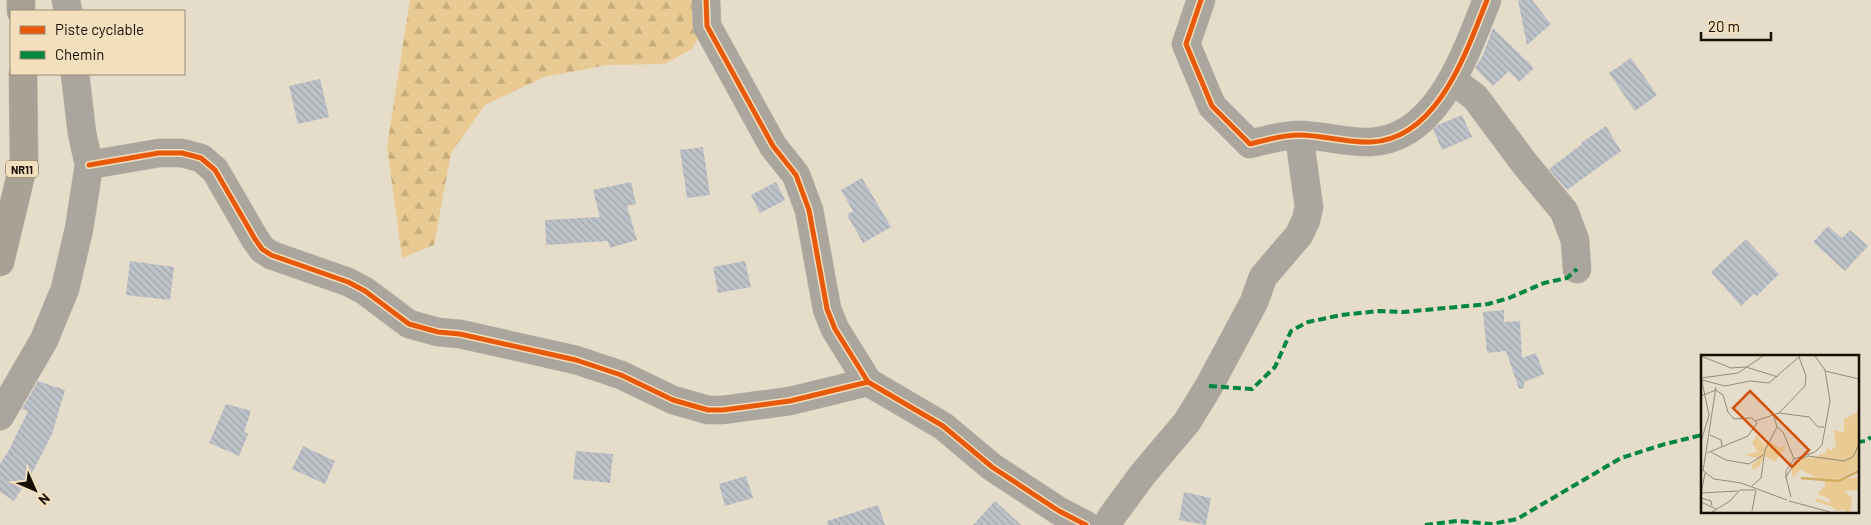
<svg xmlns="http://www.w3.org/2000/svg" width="1871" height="525" viewBox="0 0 1871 525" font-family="Barlow,sans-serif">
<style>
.forest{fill:url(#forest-firs)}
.building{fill:url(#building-back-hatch)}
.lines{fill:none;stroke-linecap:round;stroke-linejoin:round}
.minor-casing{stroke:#c2baad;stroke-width:29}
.highway-casing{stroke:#c2baad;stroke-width:29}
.minor{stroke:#aaa59d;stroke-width:28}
.highway{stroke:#a9a196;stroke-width:28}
.quiet{stroke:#00873e;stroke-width:4;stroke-dasharray:8 4;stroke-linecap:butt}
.cycleway-casing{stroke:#f2dfbe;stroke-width:8}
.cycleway{stroke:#e8590c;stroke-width:5}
.labels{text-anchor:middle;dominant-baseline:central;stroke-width:4.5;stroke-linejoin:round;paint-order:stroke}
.shield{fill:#f2dfbe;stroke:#574d3c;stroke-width:1}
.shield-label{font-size:11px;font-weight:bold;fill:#150e04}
.inset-river{fill:none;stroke:#d1ac62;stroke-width:2.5}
.inset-road{fill:none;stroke:#928a7b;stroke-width:1}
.view{fill:#d3520b;fill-opacity:0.15;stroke:#d3520b;stroke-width:2.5}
.inset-edge{fill:none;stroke:#150e04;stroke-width:2.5}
</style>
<defs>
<pattern id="forest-firs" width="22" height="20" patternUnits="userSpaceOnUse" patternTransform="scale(1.25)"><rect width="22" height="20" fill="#e9ca92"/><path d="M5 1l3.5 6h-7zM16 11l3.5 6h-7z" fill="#c7ac7c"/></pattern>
<pattern id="building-back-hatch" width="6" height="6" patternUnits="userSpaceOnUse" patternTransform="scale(1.25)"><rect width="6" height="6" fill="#bcc2c8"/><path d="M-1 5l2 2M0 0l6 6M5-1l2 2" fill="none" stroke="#a1a6aa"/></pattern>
</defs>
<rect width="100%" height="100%" fill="#e6dcca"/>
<!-- forest -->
<path class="forest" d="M 410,0 L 719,0 L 692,49 L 665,64 L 607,65 L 544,77 L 485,105 L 451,153 L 434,245 L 402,258 L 387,146 Z"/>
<!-- building -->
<path class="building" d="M 1518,0 L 1532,0 L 1551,24 L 1527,45 Z
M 1493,28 L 1534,68 L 1519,82 L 1509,71 L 1493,86 L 1475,68 L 1483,55 Z
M 1631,58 L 1657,95 L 1635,111 L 1609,73 Z
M 320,79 L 329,117 L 298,124 L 289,86 Z
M 1462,115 L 1472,137 L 1442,150 L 1433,129 L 1438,125 Z
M 1606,126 L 1621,151 L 1567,190 L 1549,169 L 1582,144 L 1581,143 Z
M 703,147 L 710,195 L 687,198 L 680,150 Z
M 862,178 L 891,227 L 863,243 L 847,215 L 853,211 L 841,190 Z
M 631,182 L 636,204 L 627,206 L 637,240 L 610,248 L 608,241 L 546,245 L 545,220 L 600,217 L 593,190 Z
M 776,182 L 785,200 L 760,213 L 751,195 Z
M 1828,226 L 1842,238 L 1850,230 L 1868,246 L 1845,271 L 1813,242 Z
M 1746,239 L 1779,274 L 1757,296 L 1754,294 L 1741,306 L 1711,272 Z
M 130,261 L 174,267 L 170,300 L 126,295 Z
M 745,261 L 751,287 L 718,293 L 713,267 Z
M 1504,310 L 1504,322 L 1520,321 L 1522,358 L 1536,353 L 1544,374 L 1524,382 L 1524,388 L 1519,389 L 1506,351 L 1487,353 L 1483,312 Z
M 38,381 L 65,390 L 52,434 L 33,471 L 14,501 L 0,492 L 0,464 L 9,450 L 28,411 L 22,409 Z
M 226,404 L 251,411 L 244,432 L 248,434 L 239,456 L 209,443 Z
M 303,446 L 335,461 L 325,484 L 292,469 Z
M 576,451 L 613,454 L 610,483 L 573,479 Z
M 746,476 L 753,498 L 725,506 L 719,484 Z
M 1184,492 L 1211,498 L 1206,525 L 1179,520 Z
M 995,501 L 1021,525 L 973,525 Z
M 878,505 L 885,525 L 828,525 L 827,521 Z"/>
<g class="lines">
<defs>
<path id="minor" d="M 66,0 L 68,11
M 706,0 L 707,26 L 773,146 L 796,175 L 809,210 L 827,309 L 835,329 L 868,382 L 943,426 L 992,467 L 1059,511 L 1086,525
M 1201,0 L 1186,44 L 1212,106 L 1250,144 C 1266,140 1282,135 1299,135 C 1322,135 1347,143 1371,142 C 1438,139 1466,52 1487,0
M 1452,80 L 1475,97 L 1525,164 L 1564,211 L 1575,240 L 1577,269
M 89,165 L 159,153 L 182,153 L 201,158 L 215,170 L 255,239 L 262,249 L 271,255 L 348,282 L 365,291 L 409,324 L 438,332 L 460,334 L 576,360 L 621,375 L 673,400 L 708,410 L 723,410 L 790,401 L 868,382
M 0,416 L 44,340 L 65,289 L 79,229 L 89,165 L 82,133 L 75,74
M 1107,525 L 1112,516 L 1143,474 L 1187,422 L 1209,386 L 1254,302 L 1263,277 L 1299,235 L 1306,220 L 1309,207 L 1299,135"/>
<path id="highway" d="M 21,0 L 21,11
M 0,262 L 24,162 L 23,74"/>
</defs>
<!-- minor casing -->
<use href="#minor" class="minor-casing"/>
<!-- highway casing -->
<use href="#highway" class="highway-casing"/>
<!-- minor -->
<use href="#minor" class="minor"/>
<!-- highway -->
<use href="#highway" class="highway"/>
<!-- quiet -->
<path class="quiet" d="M 1209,386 L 1252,389 L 1275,367 L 1291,331 L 1308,322 L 1341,315 L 1379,311 L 1403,312 L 1488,304 L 1509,298 L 1544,283 L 1567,278 L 1577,269
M 1857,442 L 1866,441 L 1871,437
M 1425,525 L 1457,521 L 1492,524 L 1517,519 L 1621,458 L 1665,444 L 1702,435"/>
<defs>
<path id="cycleway" d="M 706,0 L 707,26 L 773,146 L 796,175 L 809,210 L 827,309 L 835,329 L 868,382 L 943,426 L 992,467 L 1059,511 L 1086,525
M 1201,0 L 1186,44 L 1212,106 L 1250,144 C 1266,140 1282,135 1299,135 C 1322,135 1347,143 1371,142 C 1438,139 1466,52 1487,0
M 89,165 L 159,153 L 182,153 L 201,158 L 215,170 L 255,239 L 262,249 L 271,255 L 348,282 L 365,291 L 409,324 L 438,332 L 460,334 L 576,360 L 621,375 L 673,400 L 708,410 L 723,410 L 790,401 L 868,382"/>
</defs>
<!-- cycleway casing -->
<use href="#cycleway" class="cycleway-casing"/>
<!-- cycleway -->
<use href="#cycleway" class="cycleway"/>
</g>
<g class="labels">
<!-- shield labels -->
<rect class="shield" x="6" y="160.5" width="32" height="17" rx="4"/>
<g class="shield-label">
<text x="22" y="169">NR11</text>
</g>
</g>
<!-- overview -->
<g transform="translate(1701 355)">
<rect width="158" height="158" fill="#e6dcca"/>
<path d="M 157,57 L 157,114 L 134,125 L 157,122 L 157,135 L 143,136 L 151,143 L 150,156 L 145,157 L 144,154 L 136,156 L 130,151 L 114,146 L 115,143 L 129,148 L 129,144 L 117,139 L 124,131 L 124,127 L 99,114 L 92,123 L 90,113 L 102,103 L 111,103 L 124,98 L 128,92 L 129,96 L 135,92 L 133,75 L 143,77 L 143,64 ZM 56,80 L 63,89 L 71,88 L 79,93 L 86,91 L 74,106 L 63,101 L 59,111 L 52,115 L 51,110 L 58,103 L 44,100 L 57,97 L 51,88 Z" fill="#e9ca92"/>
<path class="inset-river" d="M 100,123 L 137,126 L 158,116"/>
<path class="inset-road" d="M 0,1 L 30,13 L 45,12 L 77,22M 124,16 L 158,24M 0,22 L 8,60 L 0,87M 0,23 L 37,18 L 62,1M 1,25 L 24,31 L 49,26 L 68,28 L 99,1M 0,41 L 15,35 L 22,40 L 27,57 L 33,64 L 51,63 L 56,68 L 47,81 L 6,98M 78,58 L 108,62 L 117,72 L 123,72M 54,66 L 78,58 L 104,31 L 105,21 L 98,2M 76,72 L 82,77 L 93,104M 9,80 L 20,85 L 21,91M 10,97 L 25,105 L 48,109 L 62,100M 0,114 L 13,124 L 40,128 L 86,145M 2,116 L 15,32M 85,123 L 85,116 L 93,104 L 114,97 L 121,90 L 129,46 L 124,15 L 114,1M 51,131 L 60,123 L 64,95 L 76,72 L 72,58 L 65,51M 0,138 L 37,136M 0,139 L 4,118M 90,142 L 85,122 L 95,106 L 107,101 L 143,106 L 152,102 L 158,89M 0,143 L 10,146 L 11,151M 88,146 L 129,157M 0,147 L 15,154M 51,156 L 55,135M 11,157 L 29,146 L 39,135 L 54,135"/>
<path class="view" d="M 49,36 L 108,95 L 91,112 L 32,53 Z"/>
<rect width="158" height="158" class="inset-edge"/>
</g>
<!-- legend -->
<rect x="10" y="10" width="175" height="65" fill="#f2dfbe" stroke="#9a8b74"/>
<rect x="20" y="26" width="25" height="8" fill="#e8590c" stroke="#9a8b74"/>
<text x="55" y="35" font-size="15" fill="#150e04">Piste cyclable</text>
<rect x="20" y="51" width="25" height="8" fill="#00873e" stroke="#9a8b74"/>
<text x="55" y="60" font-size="15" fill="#150e04">Chemin</text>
<!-- north arrow -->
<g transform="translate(35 490) rotate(135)" stroke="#f2dfbe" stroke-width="4" paint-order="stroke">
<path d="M0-4L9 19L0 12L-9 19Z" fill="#150e04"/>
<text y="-8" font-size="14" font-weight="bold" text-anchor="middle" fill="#150e04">N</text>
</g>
<!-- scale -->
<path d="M1701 32v8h70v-8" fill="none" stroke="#150e04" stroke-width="2.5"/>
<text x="1708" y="32" font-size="15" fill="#150e04" stroke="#f2dfbe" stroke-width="4" paint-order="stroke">20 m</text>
</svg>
